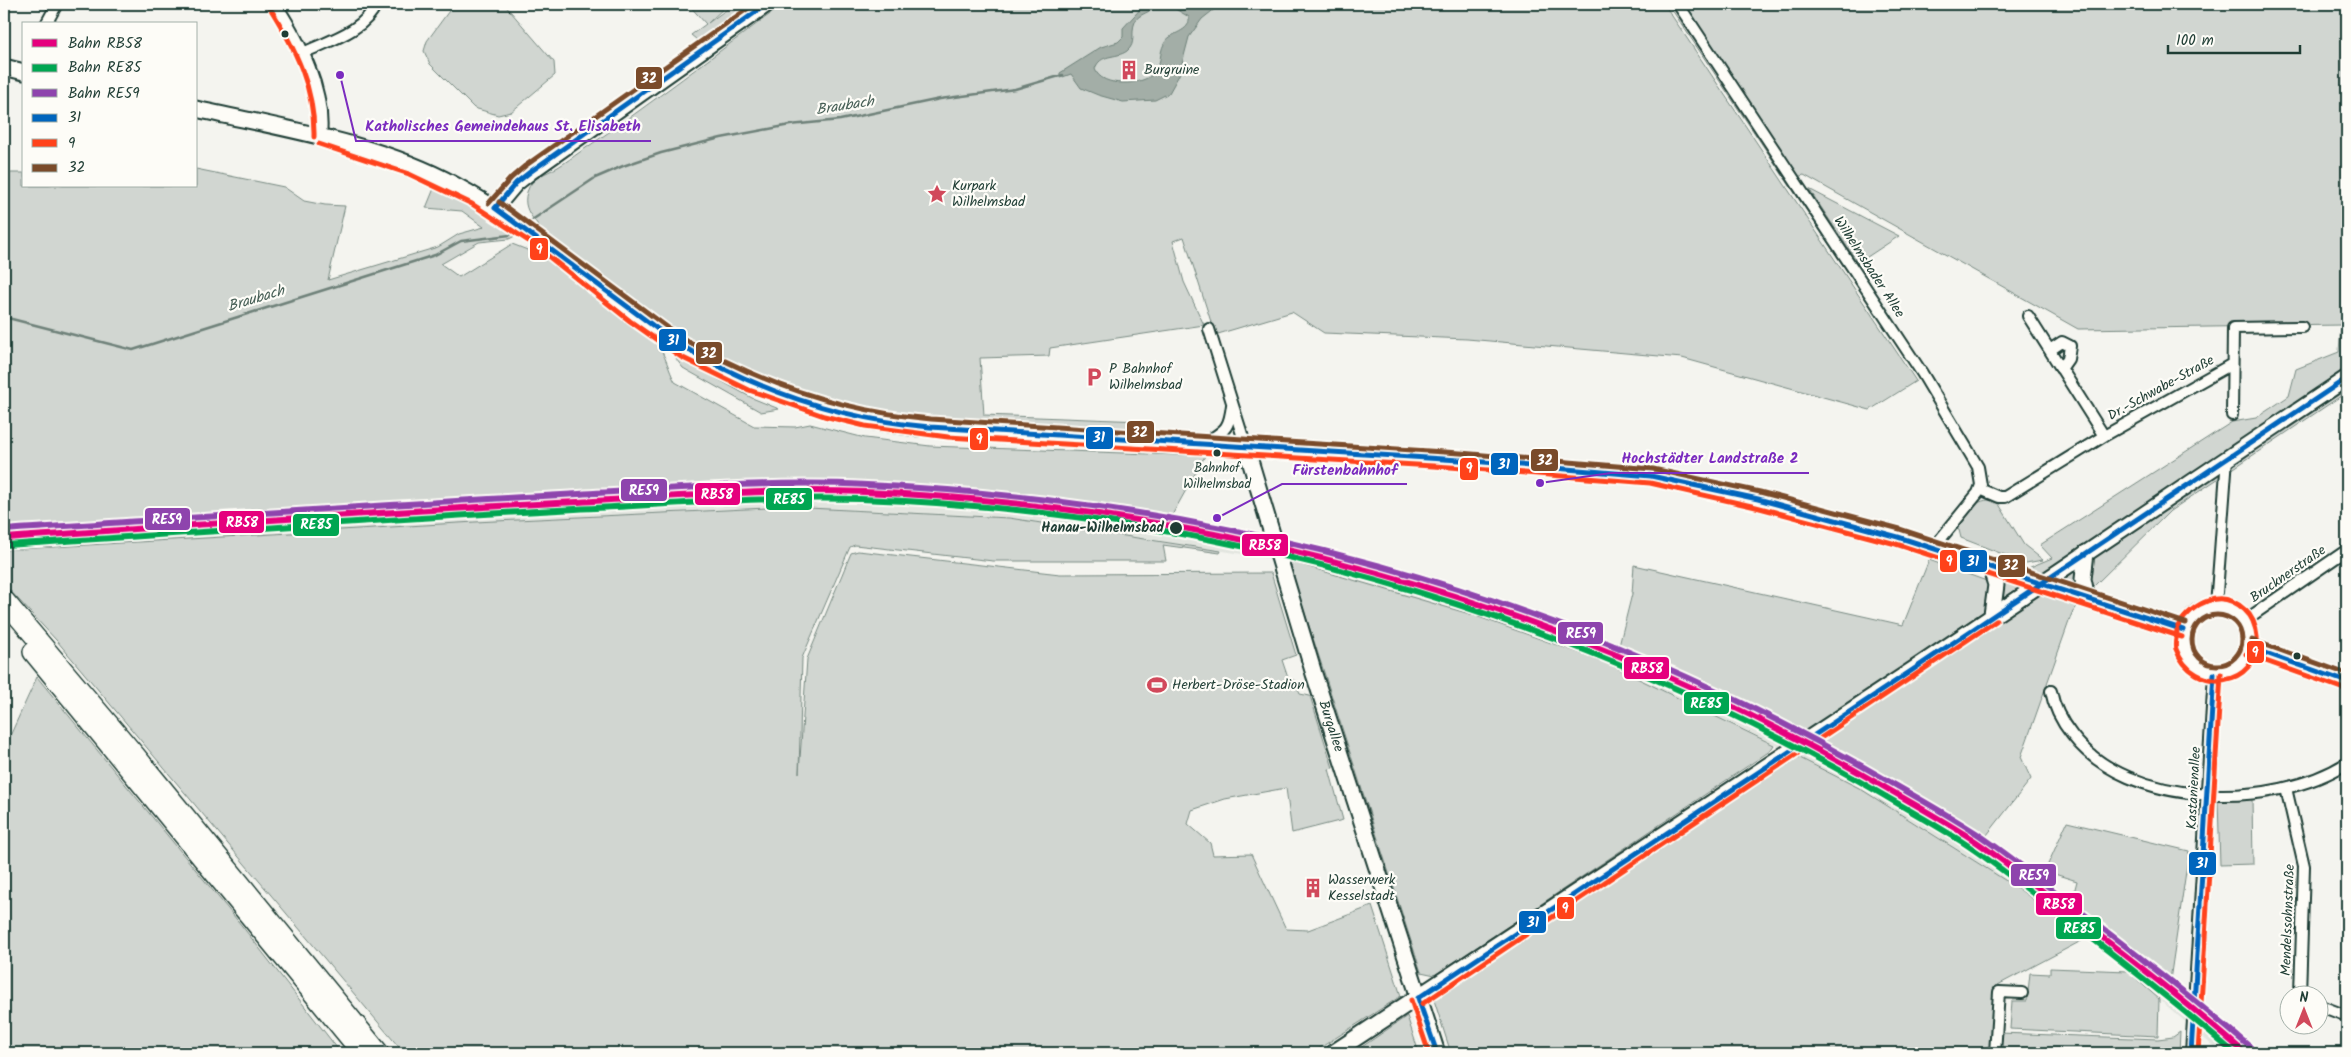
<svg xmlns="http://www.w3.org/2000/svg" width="2351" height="1057" viewBox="0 0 2351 1057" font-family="Kalam,sans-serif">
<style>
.built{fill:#e2e5df}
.green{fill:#d1d6d1;stroke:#788a82}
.water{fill:#a3aea7;stroke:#6e8179}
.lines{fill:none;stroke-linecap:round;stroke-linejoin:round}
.stream{stroke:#6e8179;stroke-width:2.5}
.street-casing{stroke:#1f3d34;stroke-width:14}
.secondary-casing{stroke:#1f3d34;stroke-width:19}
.highway-casing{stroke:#1f3d34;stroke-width:22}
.street{stroke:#fdfcf7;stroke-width:10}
.secondary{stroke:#fdfcf7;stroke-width:15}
.highway{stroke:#fdfcf7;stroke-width:19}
.bus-1-casing{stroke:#fdfcf7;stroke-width:9}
.bus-2-casing{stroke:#fdfcf7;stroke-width:9}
.bus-3-casing{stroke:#fdfcf7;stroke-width:9}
.bus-1{stroke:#0065bd;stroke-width:5}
.bus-2{stroke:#ff421a;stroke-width:5}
.bus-3{stroke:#7a4b2a;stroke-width:5}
.rail-1-casing{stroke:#fdfcf7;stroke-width:10}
.rail-2-casing{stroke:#fdfcf7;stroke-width:10}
.rail-3-casing{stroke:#fdfcf7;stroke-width:10}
.rail-1{stroke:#e5007d;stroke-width:6}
.rail-2{stroke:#00a651;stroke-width:6}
.rail-3{stroke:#8e44ad;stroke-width:6}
.bus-dot{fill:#1f3d34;stroke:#fdfcf7;stroke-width:2}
.labels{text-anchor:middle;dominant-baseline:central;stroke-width:4.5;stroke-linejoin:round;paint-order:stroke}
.bus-label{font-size:13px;fill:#1f3d34;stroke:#fdfcf7}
.poi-label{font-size:14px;fill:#1f3d34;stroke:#fdfcf7;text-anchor:start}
.street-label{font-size:14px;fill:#1f3d34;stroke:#fdfcf7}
.stop-label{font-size:14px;font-weight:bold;fill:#1f3d34;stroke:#fdfcf7;text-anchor:end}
.water-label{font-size:15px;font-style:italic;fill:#475f56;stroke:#fdfcf7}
.leader{fill:none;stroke:#7b2cbf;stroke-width:2}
.callout-dot{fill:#7b2cbf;stroke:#fdfcf7;stroke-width:2}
.callout-label{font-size:15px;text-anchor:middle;font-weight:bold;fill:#7b2cbf;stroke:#fdfcf7;stroke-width:4.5;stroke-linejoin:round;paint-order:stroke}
.line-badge{stroke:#fdfcf7;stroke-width:2}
.badge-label{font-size:14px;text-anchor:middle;font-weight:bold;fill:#fff}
</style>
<rect width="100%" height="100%" fill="#f4f4ef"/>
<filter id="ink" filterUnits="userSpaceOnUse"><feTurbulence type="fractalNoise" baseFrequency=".02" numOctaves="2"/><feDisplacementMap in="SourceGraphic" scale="10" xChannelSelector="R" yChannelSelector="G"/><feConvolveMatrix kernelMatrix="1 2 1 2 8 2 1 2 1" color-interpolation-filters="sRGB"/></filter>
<g filter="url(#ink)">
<!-- built -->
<path class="built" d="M 776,483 L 946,486 L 1258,531 L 1499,599 L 1619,646 L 1782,721 L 1861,765 L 1983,840 L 2042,881 L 2169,987 L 2204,1010 L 2252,1053 L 2221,1053 L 2127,971 L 2019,889 L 1859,788 L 1769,742 L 1604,662 L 1473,615 L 1288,561 L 1009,518 L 788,507 L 475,522 L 4,550 L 4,531 Z"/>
<!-- green -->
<path class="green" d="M 454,4 L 504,4 L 554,62 L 555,75 L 511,112 L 498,115 L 474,108 L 430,64 L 424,51 L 427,41 Z
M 688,4 L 728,4 L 708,23 L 734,4 L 758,4 L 702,44 L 691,35 L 706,24 Z
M 784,4 L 1664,4 L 1916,381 L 1870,410 L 1682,358 L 1467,339 L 1324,333 L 1292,312 L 1218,334 L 1212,325 L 1184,237 L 1173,241 L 1184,282 L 1204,325 L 1050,348 L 1049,356 L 980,358 L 984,415 L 1142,421 L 1142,435 L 891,419 L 809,400 L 694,351 L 547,242 C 544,223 520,216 527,192 C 532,176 546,174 558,167 C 566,162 573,157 580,152 C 650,105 716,53 784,4 Z
M 1668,4 L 1675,4 L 1911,360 L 1908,362 Z
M 1681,4 L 2347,4 L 2347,392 L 2170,511 L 2093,587 L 2072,613 L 2021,757 L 2031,779 L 1983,840 L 1861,765 L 1782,721 L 1619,646 L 1632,594 L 1634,565 L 1903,625 L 1929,560 L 1992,583 L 2052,558 L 2040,545 L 2232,422 L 2256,418 L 2289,396 L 2296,369 L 2339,352 L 2341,325 L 2078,329 L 1804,175 L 1797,177 Z
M 196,169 L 284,187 L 304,201 L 325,205 L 345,206 L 328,280 L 438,247 L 459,234 L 484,227 L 462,211 L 426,208 L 435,186 L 517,235 L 509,239 L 479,242 L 441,264 L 459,277 L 512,244 L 548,258 L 656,343 C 666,355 668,369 675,382 L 754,426 L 795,427 L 810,424 L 865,438 L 930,446 L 1205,456 L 1171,517 L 946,486 L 776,483 L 4,531 L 4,173 L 24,173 L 24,186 L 196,186 Z
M 1809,189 L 1899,236 L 1858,263 Z
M 673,355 L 752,398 L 779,409 L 761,412 L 683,368 Z
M 810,408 L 1141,447 L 916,437 L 867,430 L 803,412 Z
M 1988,500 L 1997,501 L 2024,545 L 2043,560 L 2026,563 L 1961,538 L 1959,530 L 1956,529 C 1962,516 1973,501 1988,500 Z
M 788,507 L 1009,518 L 1221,551 L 1220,553 L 1163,545 L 1166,561 L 993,561 L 855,545 L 850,547 L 802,658 L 799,773 L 807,659 L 851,553 L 858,551 L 1060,574 L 1271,573 L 1296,655 L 1282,660 L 1289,681 L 1294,680 L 1300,694 L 1310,696 L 1333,768 L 1329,769 L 1343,820 L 1292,833 L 1286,788 L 1225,799 L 1192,810 L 1188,824 L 1210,843 L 1213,855 L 1251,854 L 1286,929 L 1308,930 L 1372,906 L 1401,996 L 1312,1053 L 404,1053 L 57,641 L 4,584 L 4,550 L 475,522 Z
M 1288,561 L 1473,615 L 1604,662 L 1774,745 L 1770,751 L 1435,975 L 1421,972 Z
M 37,677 L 242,926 L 341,1053 L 4,1053 L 4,749 Z
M 1796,756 L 1859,788 L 2019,889 L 2085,939 L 1994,987 L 1990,1053 L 1451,1053 L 1433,997 Z
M 2252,798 L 2253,864 L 2220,865 L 2218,800 Z
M 2067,822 L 2189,851 L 2169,987 L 2071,904 L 2077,881 L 2045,871 Z
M 2050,968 L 2127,971 L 2159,999 L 2158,1036 L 2010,1029 L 2012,1001 L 2027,1001 L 2030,973 L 2050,974 Z
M 1407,1016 L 1419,1053 L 1353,1053 Z
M 2180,1032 L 2179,1053 L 1999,1053 L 2000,1033 L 2158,1039 L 2173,1037 Z"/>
<!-- water -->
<path class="water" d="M 1145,4 L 1158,4 C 1152,13 1138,13 1135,22 C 1130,33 1137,43 1127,51 C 1116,59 1100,53 1095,69 C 1101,88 1143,86 1154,73 C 1162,64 1159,53 1164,44 C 1170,31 1191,33 1189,17 L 1167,4 L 1221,4 L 1202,19 L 1189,37 L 1179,75 L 1169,93 L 1155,100 L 1123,102 L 1098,95 L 1081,88 L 1071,74 L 1060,78 L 1060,73 L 1101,47 L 1118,42 L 1123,37 L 1123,28 Z"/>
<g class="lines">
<!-- stream -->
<path class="stream" d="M 532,220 L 595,178 L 623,166 L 661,153 L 721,138 L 790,125 L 840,120 L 940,99 L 1015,89 L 1063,75
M 4,317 L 133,350 L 435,255 L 461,241 L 510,235 L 513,233"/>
<defs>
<path id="street" d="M 276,4 C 301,43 326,90 321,137
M 1678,4 L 1922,373 L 1978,467 L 1981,485 L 1978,493 L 1934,547
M 46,24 L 57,4
M 303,53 C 328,41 365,31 376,4
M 2028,316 L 2104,436
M 1209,329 L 1246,447
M 2050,350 L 2062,342 L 2070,346 L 2068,359 L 2061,369
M 2232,415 L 2233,328 L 2302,327
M 1205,443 C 1225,430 1229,430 1232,405
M 1980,489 L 1999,497 L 2005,497 L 2104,436 L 2232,364
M 2216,606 L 2227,458
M 2244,621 L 2347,550
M 2051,691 C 2054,708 2061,721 2072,735 C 2128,809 2274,810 2347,763
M 2286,788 L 2304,866 L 2300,994
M 2318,1005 L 2347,1016
M 1995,1053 L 1999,992 L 2022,993
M 2191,1053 L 2214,674"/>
<g id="secondary">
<path d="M 4,67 L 24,72"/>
<path d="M 196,109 C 280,128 379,143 455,185 C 528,224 588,281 654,330 C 700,363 753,387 807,404 C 904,434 1011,432 1113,438 C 1292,450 1472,458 1651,476 C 1746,495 1841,519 1933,547 C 2018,572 2099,607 2184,630"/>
<path d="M 495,208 L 516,183 L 530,172 L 767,4"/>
<path id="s1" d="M 1246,447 L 1314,674 L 1437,1053"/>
<path d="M 2086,553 L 2083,579 L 2087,598"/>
<path d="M 1990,566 L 1996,585 L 1992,615"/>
<circle cx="2217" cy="640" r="34"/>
<path d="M 2249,647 L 2347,682"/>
<path d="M 1333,1053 L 1911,671 L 2347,378"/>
</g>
<path id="highway" d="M 4,600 L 135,755 L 379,1053
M 33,652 L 362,1053"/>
</defs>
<!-- street casing -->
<use href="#street" class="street-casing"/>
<!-- secondary casing -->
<use href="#secondary" class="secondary-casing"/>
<!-- highway casing -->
<use href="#highway" class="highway-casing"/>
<!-- street -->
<use href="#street" class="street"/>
<!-- secondary -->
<use href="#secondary" class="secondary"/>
<!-- highway -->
<use href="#highway" class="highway"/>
<defs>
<path id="bus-1" d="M 495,208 L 675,342 C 755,390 838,419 930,427 L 1459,460 L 1651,476 L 1758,499 L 1898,537 L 2184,630
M 495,208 L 516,183 L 530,172 L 767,4
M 2249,647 L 2347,682
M 1437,1053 L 1418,998 L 1911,671 L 2347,378
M 2191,1053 L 2214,674"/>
<path id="bus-2" d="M 270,8 C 295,48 315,88 314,137
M 319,144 L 409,174 L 472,204 L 533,244 L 630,321 L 681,357 L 749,390 L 824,416 L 865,426 L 948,437 L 1450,467 L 1650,483 L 1756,507 L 1896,544 L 2182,637
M 2177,630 C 2177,636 2174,644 2176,649 C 2193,696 2260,688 2257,637 C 2256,627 2253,617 2245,610 C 2221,587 2193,603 2178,626
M 2246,654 L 2344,689
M 1411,1000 L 1429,1053
M 1422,1004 L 1996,621
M 2198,1053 L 2221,674"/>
<path id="bus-3" d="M 499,202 L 679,336 C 758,383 840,411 931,419 L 1460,453 L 1653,469 L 1760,492 L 1900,529 L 2186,623
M 489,203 L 511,178 L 525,166 L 754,4
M2192 640a25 25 0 1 1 50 0a25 25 0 1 1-50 0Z
M 2252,640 L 2347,674"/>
</defs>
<!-- bus-1 casing -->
<use href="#bus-1" class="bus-1-casing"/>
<!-- bus-2 casing -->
<use href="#bus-2" class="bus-2-casing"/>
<!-- bus-3 casing -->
<use href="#bus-3" class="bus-3-casing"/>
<!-- bus-1 -->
<use href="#bus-1" class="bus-1"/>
<!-- bus-2 -->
<use href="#bus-2" class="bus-2"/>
<!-- bus-3 -->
<use href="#bus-3" class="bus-3"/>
<defs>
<path id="rail-1" d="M 4,538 C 195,525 386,511 578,502 C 673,497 769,488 865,492 C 1214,507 1553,600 1858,772 C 1896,794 1935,815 1972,839 C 2005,861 2036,886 2068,911 C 2128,957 2188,1003 2245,1053"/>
<path id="rail-2" d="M 5,545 C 195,533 385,519 575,509 C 670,505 765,496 860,499 C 1211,511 1554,609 1859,781 C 1893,801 1928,820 1961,841 C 1998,865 2032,893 2067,919 C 2124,963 2180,1006 2234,1053"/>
<path id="rail-3" d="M 4,530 C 195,518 387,504 579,494 C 674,489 771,480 867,485 C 1219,501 1555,592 1862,766 C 1900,788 1939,809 1976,833 C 2009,855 2040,880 2072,905 C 2132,951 2192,997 2250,1047"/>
</defs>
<!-- rail-1 casing -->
<use href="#rail-1" class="rail-1-casing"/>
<!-- rail-2 casing -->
<use href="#rail-2" class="rail-2-casing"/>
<!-- rail-3 casing -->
<use href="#rail-3" class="rail-3-casing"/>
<!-- rail-1 -->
<use href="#rail-1" class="rail-1"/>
<!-- rail-2 -->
<use href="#rail-2" class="rail-2"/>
<!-- rail-3 -->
<use href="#rail-3" class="rail-3"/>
</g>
</g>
<!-- icons -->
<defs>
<symbol id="building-bare" viewBox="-9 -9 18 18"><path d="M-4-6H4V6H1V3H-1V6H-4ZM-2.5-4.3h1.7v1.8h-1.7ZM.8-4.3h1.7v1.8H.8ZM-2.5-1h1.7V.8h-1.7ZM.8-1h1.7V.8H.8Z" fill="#d1495b" stroke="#fdfcf7" stroke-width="2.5" paint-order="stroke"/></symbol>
<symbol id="sight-bare" viewBox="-9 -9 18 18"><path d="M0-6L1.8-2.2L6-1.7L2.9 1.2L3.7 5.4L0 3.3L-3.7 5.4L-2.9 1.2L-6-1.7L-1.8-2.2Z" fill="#d1495b" stroke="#fdfcf7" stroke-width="2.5" paint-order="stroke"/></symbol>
<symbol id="parking-bare" viewBox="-9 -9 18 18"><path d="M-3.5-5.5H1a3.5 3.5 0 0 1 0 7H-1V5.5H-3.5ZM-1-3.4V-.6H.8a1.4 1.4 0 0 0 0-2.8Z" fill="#d1495b" stroke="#fdfcf7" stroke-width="2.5" paint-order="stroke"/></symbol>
<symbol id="stadium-bare" viewBox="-9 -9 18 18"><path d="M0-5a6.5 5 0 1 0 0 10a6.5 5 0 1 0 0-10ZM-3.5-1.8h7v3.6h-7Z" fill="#d1495b" stroke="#fdfcf7" stroke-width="2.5" paint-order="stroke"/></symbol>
</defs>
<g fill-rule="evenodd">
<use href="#building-bare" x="1115" y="56" width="28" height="28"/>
<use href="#sight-bare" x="923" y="180" width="28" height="28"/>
<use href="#parking-bare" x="1080" y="363" width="28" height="28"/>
<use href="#stadium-bare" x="1143" y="671" width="28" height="28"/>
<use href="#building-bare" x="1299" y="874" width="28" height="28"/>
</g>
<!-- markers -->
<g class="bus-dot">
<circle cx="285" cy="34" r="4.5"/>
<circle cx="1217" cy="453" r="4.5"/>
<circle cx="1176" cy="528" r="7"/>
<circle cx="2297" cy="656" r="4.5"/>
</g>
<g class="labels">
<!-- bus labels -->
<g class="bus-label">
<text x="1217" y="468">Bahnhof<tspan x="1217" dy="16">Wilhelmsbad</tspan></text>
</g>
<!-- poi labels -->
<g class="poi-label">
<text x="1144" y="70">Burgruine</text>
<text x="952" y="186">Kurpark<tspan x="952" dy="16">Wilhelmsbad</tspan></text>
<text x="1109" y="369">P Bahnhof<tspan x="1109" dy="16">Wilhelmsbad</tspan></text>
<text x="1172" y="685">Herbert-Dröse-Stadion</text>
<text x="1328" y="880">Wasserwerk<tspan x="1328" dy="16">Kesselstadt</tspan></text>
</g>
<!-- street labels -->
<g class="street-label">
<text transform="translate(1869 267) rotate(57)">Wilhelmsbader Allee</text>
<text transform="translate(2161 388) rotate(-29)">Dr.-Schwabe-Straße</text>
<text transform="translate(2288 574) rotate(-35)">Brucknerstraße</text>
<text stroke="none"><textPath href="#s1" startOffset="292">Burgallee</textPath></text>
<text transform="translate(2194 788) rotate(-87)">Kastanienallee</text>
<text transform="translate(2288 920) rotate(-88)">Mendelssohnstraße</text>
</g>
<!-- stop labels -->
<g class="stop-label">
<text x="1164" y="528">Hanau-Wilhelmsbad</text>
</g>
<!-- water labels -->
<g class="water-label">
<text transform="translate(845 106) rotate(-9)">Braubach</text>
<text transform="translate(256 299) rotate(-17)">Braubach</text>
</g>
</g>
<!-- callouts -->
<path class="leader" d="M340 75L356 141H651M1540 483L1611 473H1809M1217 518L1282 484H1407"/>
<g class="callout-dot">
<circle cx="340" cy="75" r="5"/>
<circle cx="1540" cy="483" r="5"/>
<circle cx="1217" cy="518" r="5"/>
</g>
<g class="callout-label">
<text x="503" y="131">Katholisches Gemeindehaus St. Elisabeth</text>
<text x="1710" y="463">Hochstädter Landstraße 2</text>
<text x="1345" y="475">Fürstenbahnhof</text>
</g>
<g class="line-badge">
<rect x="635" y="66" width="28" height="24" rx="5" fill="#7a4b2a"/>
<rect x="529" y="237" width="20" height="24" rx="5" fill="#ff421a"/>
<rect x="658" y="328" width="29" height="24" rx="5" fill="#0065bd"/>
<rect x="695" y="341" width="28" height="24" rx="5" fill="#7a4b2a"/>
<rect x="1126" y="420" width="29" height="24" rx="5" fill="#7a4b2a"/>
<rect x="1085" y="426" width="29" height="24" rx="5" fill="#0065bd"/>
<rect x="969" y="427" width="20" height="24" rx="5" fill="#ff421a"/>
<rect x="1530" y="448" width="29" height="24" rx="5" fill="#7a4b2a"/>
<rect x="1490" y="452" width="29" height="24" rx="5" fill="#0065bd"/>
<rect x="1459" y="457" width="20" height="24" rx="5" fill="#ff421a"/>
<rect x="620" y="478" width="48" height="24" rx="5" fill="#8e44ad"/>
<rect x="694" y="482" width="47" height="24" rx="5" fill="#e5007d"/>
<rect x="765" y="487" width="48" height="24" rx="5" fill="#00a651"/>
<rect x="144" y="507" width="47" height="24" rx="5" fill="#8e44ad"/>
<rect x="218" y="510" width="47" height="24" rx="5" fill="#e5007d"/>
<rect x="292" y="513" width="48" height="24" rx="5" fill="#00a651"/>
<rect x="1241" y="533" width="48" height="24" rx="5" fill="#e5007d"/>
<rect x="1939" y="549" width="19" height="24" rx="5" fill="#ff421a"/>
<rect x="1959" y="549" width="29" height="24" rx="5" fill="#0065bd"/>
<rect x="1997" y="554" width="29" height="24" rx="5" fill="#7a4b2a"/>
<rect x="1557" y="621" width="47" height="24" rx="5" fill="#8e44ad"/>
<rect x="2246" y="640" width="19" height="24" rx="5" fill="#ff421a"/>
<rect x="1623" y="656" width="47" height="24" rx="5" fill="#e5007d"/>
<rect x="1683" y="691" width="47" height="24" rx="5" fill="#00a651"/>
<rect x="2188" y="851" width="29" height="25" rx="5" fill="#0065bd"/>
<rect x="2010" y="863" width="47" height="24" rx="5" fill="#8e44ad"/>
<rect x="2035" y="892" width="48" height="24" rx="5" fill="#e5007d"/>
<rect x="1556" y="896" width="19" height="24" rx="5" fill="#ff421a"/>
<rect x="1518" y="910" width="29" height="24" rx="5" fill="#0065bd"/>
<rect x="2055" y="916" width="47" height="24" rx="5" fill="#00a651"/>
</g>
<g class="badge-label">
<text x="649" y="83">32</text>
<text x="539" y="254">9</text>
<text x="673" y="345">31</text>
<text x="709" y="358">32</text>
<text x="1140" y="437">32</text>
<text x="1099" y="442">31</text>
<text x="979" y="444">9</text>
<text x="1545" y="465">32</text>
<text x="1504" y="469">31</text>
<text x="1469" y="473">9</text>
<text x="644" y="495">RE59</text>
<text x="717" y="499">RB58</text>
<text x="789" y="504">RE85</text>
<text x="167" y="524">RE59</text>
<text x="242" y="527">RB58</text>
<text x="316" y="529">RE85</text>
<text x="1265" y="550">RB58</text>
<text x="1949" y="566">9</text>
<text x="1973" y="566">31</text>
<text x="2011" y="570">32</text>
<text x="1581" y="638">RE59</text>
<text x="2255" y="657">9</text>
<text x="1647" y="673">RB58</text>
<text x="1706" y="708">RE85</text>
<text x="2202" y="868">31</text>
<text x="2034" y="880">RE59</text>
<text x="2059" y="909">RB58</text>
<text x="1565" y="913">9</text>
<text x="1533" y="927">31</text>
<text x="2079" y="933">RE85</text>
</g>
<!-- margin -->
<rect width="2351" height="1057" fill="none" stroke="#fdfcf7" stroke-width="20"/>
<rect x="10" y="10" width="2331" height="1037" fill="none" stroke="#1f3d34" stroke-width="2" filter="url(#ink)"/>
<!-- legend -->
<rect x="22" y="22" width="175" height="165" fill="#fdfcf7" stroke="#a4b0a9"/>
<rect x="32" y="39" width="25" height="8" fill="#e5007d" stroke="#a4b0a9"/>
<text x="68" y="48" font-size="15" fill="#1f3d34">Bahn RB58</text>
<rect x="32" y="64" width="25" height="8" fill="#00a651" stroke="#a4b0a9"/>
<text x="68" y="72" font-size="15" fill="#1f3d34">Bahn RE85</text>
<rect x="32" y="89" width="25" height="8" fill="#8e44ad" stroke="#a4b0a9"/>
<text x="68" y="98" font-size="15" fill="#1f3d34">Bahn RE59</text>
<rect x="32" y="114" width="25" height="8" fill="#0065bd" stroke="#a4b0a9"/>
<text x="68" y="122" font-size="15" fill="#1f3d34">31</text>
<rect x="32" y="139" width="25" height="8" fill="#ff421a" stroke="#a4b0a9"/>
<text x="68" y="148" font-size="15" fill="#1f3d34">9</text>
<rect x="32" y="164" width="25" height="8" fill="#7a4b2a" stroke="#a4b0a9"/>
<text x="68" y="172" font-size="15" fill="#1f3d34">32</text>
<!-- north arrow -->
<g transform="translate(2304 1010)"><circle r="24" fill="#fdfcf7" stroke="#a4b0a9"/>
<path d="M0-4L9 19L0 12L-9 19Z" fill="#d1495b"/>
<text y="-8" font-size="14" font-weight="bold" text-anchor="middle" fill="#1f3d34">N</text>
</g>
<!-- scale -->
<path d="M2168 45v8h132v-8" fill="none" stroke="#1f3d34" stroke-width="2.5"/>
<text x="2176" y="45" font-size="15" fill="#1f3d34" stroke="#fdfcf7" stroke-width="4" paint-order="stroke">100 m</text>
</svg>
